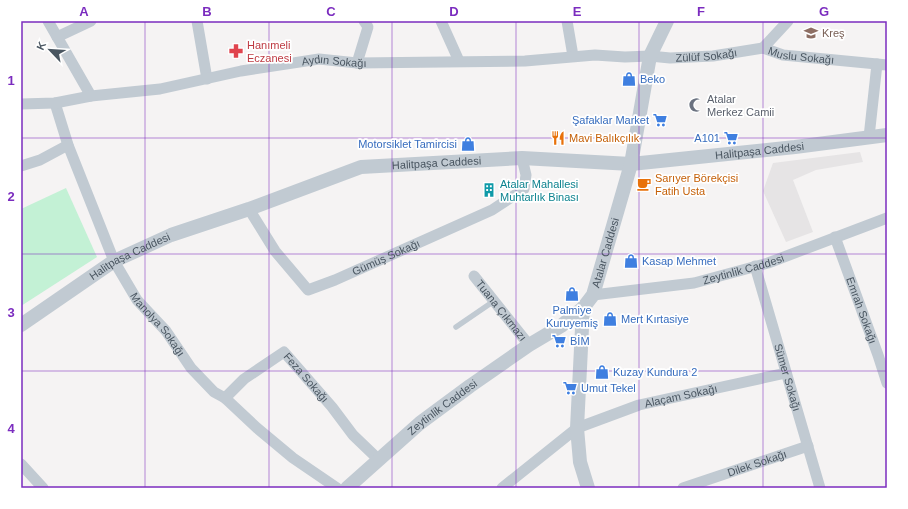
<svg xmlns="http://www.w3.org/2000/svg" width="908" height="509" viewBox="0 0 908 509" font-family="Helvetica,sans-serif">
<style>
.education{fill:#e6e4e5}
.green{fill:#c3f1d5}
.lines{fill:none;stroke-linecap:round;stroke-linejoin:round}
.service{stroke:#c1cad2;stroke-width:5.5}
.minor{stroke:#c1cad2;stroke-width:11}
.tertiary{stroke:#c1cad2;stroke-width:14}
.grid{fill:none;stroke:#7b2cbf;stroke-width:1;stroke-opacity:0.55}
.labels{text-anchor:middle;dominant-baseline:central;stroke-width:3.5;stroke-linejoin:round;paint-order:stroke}
.education-label{font-size:11px;fill:#785e54;stroke:#fff;text-anchor:start}
.health-label{font-size:11px;fill:#be3a42;stroke:#fff;text-anchor:start}
.street-label{font-size:11px;fill:#4a5661;stroke:#fff}
.shop-label{font-size:11px;fill:#366cbe;stroke:#fff;text-anchor:start}
.worship-label{font-size:11px;fill:#5b616d;stroke:#fff;text-anchor:start}
.food-label{font-size:11px;fill:#c56008;stroke:#fff;text-anchor:start}
.culture-label{font-size:11px;fill:#0d838f;stroke:#fff;text-anchor:start}
.neatline{fill:none;stroke:#7b2cbf;stroke-width:1.5}
.grid-label{font-size:13px;text-anchor:middle;font-weight:bold;fill:#7b2cbf}
</style>
<rect width="100%" height="100%" fill="#f5f3f3"/>
<!-- education -->
<path class="education" d="M 860,152 L 863,162 L 816,170 L 793,180 L 813,232 L 786,242 L 763,191 L 773,163 Z"/>
<!-- green -->
<path class="green" d="M 66,188 L 97,257 L 21,306 L 21,209 Z"/>
<g class="lines">
<!-- service -->
<path class="service" d="M 456,327 L 494,301"/>
<!-- minor -->
<g class="minor">
<path d="M 48,21 L 91,96"/>
<path d="M 197,21 L 207,79"/>
<path d="M 441,21 L 459,61"/>
<path d="M 567,21 L 573,56"/>
<path id="s1" d="M 788,21 L 763,48 L 783,55 L 877,64"/>
<path d="M 57,37 L 91,21"/>
<path d="M 357,63 L 368,27 L 364,21"/>
<path id="s2" d="M 55,103 L 68,145 L 114,261 L 137,300 L 166,331 L 191,368 L 214,392 L 225,398 L 257,428 L 293,458 L 337,488"/>
<path id="s3" d="M 21,104 L 55,103 L 91,96 L 160,89 L 241,71 L 319,59 L 357,63 L 525,61 L 595,55 L 625,57 L 650,56 L 670,58 L 713,56 L 763,48"/>
<path d="M 869,137 L 877,64 L 887,65"/>
<path d="M 21,166 L 40,160 L 68,145"/>
<path id="s4" d="M 249,209 L 275,251 L 308,290 L 335,280 L 492,210 L 524,189 L 526,175 L 522,158"/>
<path id="s5" d="M 835,237 L 878,355 L 887,383"/>
<path id="s6" d="M 755,266 L 820,488"/>
<path id="s7" d="M 474,276 L 529,345"/>
<path id="s8" d="M 593,295 L 694,283 L 768,263 L 887,218"/>
<path id="s9" d="M 225,398 L 244,379 L 284,352 L 332,407 L 353,435 L 378,459"/>
<path d="M 21,464 L 43,488"/>
<path id="s10" d="M 502,488 L 577,428 L 639,405 L 786,373"/>
<path id="s11" d="M 683,488 L 808,446"/>
</g>
<!-- tertiary -->
<g class="tertiary">
<path id="s12" d="M 21,325 L 114,261 L 171,235 L 249,209 L 361,167 L 522,158 L 631,164 L 795,147 L 887,135"/>
<path id="s13" d="M 347,488 L 420,423 L 470,386 L 529,345 L 561,326 L 583,308"/>
<path id="s14" d="M 588,488 L 580,462 L 577,428 L 583,308 L 593,295 L 631,164 L 650,56 L 667,21"/>
</g>
</g>
<!-- grid -->
<path class="grid" d="M 145,21 L 145,488M 269,21 L 269,488M 392,21 L 392,488M 516,21 L 516,488M 639,21 L 639,488M 763,21 L 763,488M 21,138 L 887,138M 21,254 L 887,254M 21,371 L 887,371"/>
<!-- icons -->
<defs>
<symbol id="school-bare" viewBox="-9 -9 18 18"><path d="M0-5L7-2L0 1L-7-2ZM-4 1L0 2.5L4 1V4Q0 6-4 4Z" fill="#8d6e63" stroke="#fff" stroke-width="2.5" paint-order="stroke"/></symbol>
<symbol id="pharmacy-bare" viewBox="-9 -9 18 18"><path d="M-2-6h4v4h4v4h-4v4h-4v-4h-4v-4h4Z" fill="#e0444e" stroke="#fff" stroke-width="2.5" paint-order="stroke"/></symbol>
<symbol id="shop-bare" viewBox="-9 -9 18 18"><path d="M-5-2.5h2.3a2.7 3.5 0 0 1 5.4 0H5L5.5 6h-11ZM-1.5-2.5h3a1.5 2.3 0 0 0-3 0Z" fill="#3f7fe0" stroke="#fff" stroke-width="2.5" paint-order="stroke"/></symbol>
<symbol id="mosque-bare" viewBox="-9 -9 18 18"><path d="M3.5-4.9A6 6 0 1 0 3.5 4.9A5 5 0 1 1 3.5-4.9Z" fill="#6b7280" stroke="#fff" stroke-width="2.5" paint-order="stroke"/></symbol>
<symbol id="supermarket-bare" viewBox="-9 -9 18 18"><path d="M-6-5.5h2.5l.6 2H6L4.5 2H-2.5L-4.4-4H-6ZM-1.5 3.2a1.3 1.3 0 1 0 .1 0ZM3 3.2a1.3 1.3 0 1 0 .1 0Z" fill="#3f7fe0" stroke="#fff" stroke-width="2.5" paint-order="stroke"/></symbol>
<symbol id="restaurant-bare" viewBox="-9 -9 18 18"><path d="M-5-6h1v4h1v-4h1v4h1v-4h1v5L-1.5 .5V6h-2V.5L-5-1ZM5-6V6H3V1.5H1.5Q1.5-4 5-6Z" fill="#e8710a" stroke="#fff" stroke-width="2.5" paint-order="stroke"/></symbol>
<symbol id="cafe-bare" viewBox="-9 -9 18 18"><path d="M-5.5-4.5H6V0H3Q3 3.5 0 3.5H-2.5Q-5.5 3.5-5.5 0ZM3-3.2v2h1.7v-2ZM-6 4.5H4V6H-6Z" fill="#e8710a" stroke="#fff" stroke-width="2.5" paint-order="stroke"/></symbol>
<symbol id="building-bare" viewBox="-9 -9 18 18"><path d="M-4-6H4V6H1V3H-1V6H-4ZM-2.5-4.3h1.7v1.8h-1.7ZM.8-4.3h1.7v1.8H.8ZM-2.5-1h1.7V.8h-1.7ZM.8-1h1.7V.8H.8Z" fill="#0f9aa8" stroke="#fff" stroke-width="2.5" paint-order="stroke"/></symbol>
</defs>
<g fill-rule="evenodd">
<use href="#school-bare" x="801" y="23" width="20" height="20"/>
<use href="#pharmacy-bare" x="226" y="41" width="20" height="20"/>
<use href="#shop-bare" x="619" y="69" width="20" height="20"/>
<use href="#mosque-bare" x="686" y="95" width="20" height="20"/>
<use href="#supermarket-bare" x="650" y="110" width="20" height="20"/>
<use href="#restaurant-bare" x="548" y="128" width="20" height="20"/>
<use href="#supermarket-bare" x="721" y="128" width="20" height="20"/>
<use href="#shop-bare" x="458" y="134" width="20" height="20"/>
<use href="#cafe-bare" x="634" y="174" width="20" height="20"/>
<use href="#building-bare" x="479" y="180" width="20" height="20"/>
<use href="#shop-bare" x="621" y="251" width="20" height="20"/>
<use href="#shop-bare" x="562" y="284" width="20" height="20"/>
<use href="#shop-bare" x="600" y="309" width="20" height="20"/>
<use href="#supermarket-bare" x="549" y="331" width="20" height="20"/>
<use href="#shop-bare" x="592" y="362" width="20" height="20"/>
<use href="#supermarket-bare" x="560" y="378" width="20" height="20"/>
</g>
<g class="labels">
<!-- education labels -->
<g class="education-label">
<text x="822" y="33">Kreş</text>
</g>
<!-- health labels -->
<g class="health-label">
<text x="247" y="45">Hanımeli<tspan x="247" dy="13">Eczanesi</tspan></text>
</g>
<!-- street labels -->
<g class="street-label">
<text stroke="none"><textPath href="#s3" startOffset="690">Zülüf Sokağı</textPath></text>
<text stroke="none"><textPath href="#s1" startOffset="76">Muslu Sokağı</textPath></text>
<text stroke="none"><textPath href="#s3" startOffset="317">Aydın Sokağı</textPath></text>
<text stroke="none"><textPath href="#s12" startOffset="777">Halitpaşa Caddesi</textPath></text>
<text stroke="none"><textPath href="#s12" startOffset="453">Halitpaşa Caddesi</textPath></text>
<text stroke="none"><textPath href="#s14" startOffset="242">Atalar Caddesi</textPath></text>
<text stroke="none"><textPath href="#s12" startOffset="129">Halitpaşa Caddesi</textPath></text>
<text stroke="none"><textPath href="#s4" startOffset="185">Gümüş Sokağı</textPath></text>
<text stroke="none"><textPath href="#s8" startOffset="153">Zeytinlik Caddesi</textPath></text>
<text stroke="none"><textPath href="#s7" startOffset="44">Tuana Çıkmazı</textPath></text>
<text stroke="none"><textPath href="#s5" startOffset="78">Emrah Sokağı</textPath></text>
<text stroke="none"><textPath href="#s2" startOffset="246">Manolya Sokağı</textPath></text>
<text stroke="none"><textPath href="#s6" startOffset="116">Sümer Sokağı</textPath></text>
<text stroke="none"><textPath href="#s9" startOffset="109">Feza Sokağı</textPath></text>
<text stroke="none"><textPath href="#s10" startOffset="205">Alaçam Sokağı</textPath></text>
<text stroke="none"><textPath href="#s13" startOffset="125">Zeytinlik Caddesi</textPath></text>
<text stroke="none"><textPath href="#s11" startOffset="78">Dilek Sokağı</textPath></text>
</g>
<!-- shop labels -->
<g class="shop-label">
<text x="640" y="79">Beko</text>
<text x="649" y="120" text-anchor="end">Şafaklar Market</text>
<text x="720" y="138" text-anchor="end">A101</text>
<text x="457" y="144" text-anchor="end">Motorsiklet Tamircisi</text>
<text x="642" y="261">Kasap Mehmet</text>
<text x="572" y="310" text-anchor="middle">Palmiye<tspan x="572" dy="13">Kuruyemiş</tspan></text>
<text x="621" y="319">Mert Kırtasiye</text>
<text x="570" y="341">BİM</text>
<text x="613" y="372">Kuzay Kundura 2</text>
<text x="581" y="388">Umut Tekel</text>
</g>
<!-- worship labels -->
<g class="worship-label">
<text x="707" y="99">Atalar<tspan x="707" dy="13">Merkez Camii</tspan></text>
</g>
<!-- food labels -->
<g class="food-label">
<text x="569" y="138">Mavi Balıkçılık</text>
<text x="655" y="178">Sarıyer Börekçisi<tspan x="655" dy="13">Fatih Usta</tspan></text>
</g>
<!-- culture labels -->
<g class="culture-label">
<text x="500" y="184">Atalar Mahallesi<tspan x="500" dy="13">Muhtarlık Binası</tspan></text>
</g>
</g>
<!-- border -->
<rect width="908" height="509" fill="none" stroke="#ffffff" stroke-width="44"/>
<!-- north arrow -->
<g transform="translate(50 50) rotate(295)" stroke="#ffffff" stroke-width="3" paint-order="stroke">
<path d="M0-3L7 15L0 10L-7 15Z" fill="#4a5661"/>
<text y="-6" font-size="11" font-weight="bold" text-anchor="middle" fill="#4a5661">K</text>
</g>
<rect x="22" y="22" width="864" height="465" class="neatline"/>
<g class="grid-label">
<text x="84" y="16">A</text>
<text x="207" y="16">B</text>
<text x="331" y="16">C</text>
<text x="454" y="16">D</text>
<text x="577" y="16">E</text>
<text x="701" y="16">F</text>
<text x="824" y="16">G</text>
<text x="11" y="85">1</text>
<text x="11" y="201">2</text>
<text x="11" y="317">3</text>
<text x="11" y="433">4</text>
</g>
</svg>
